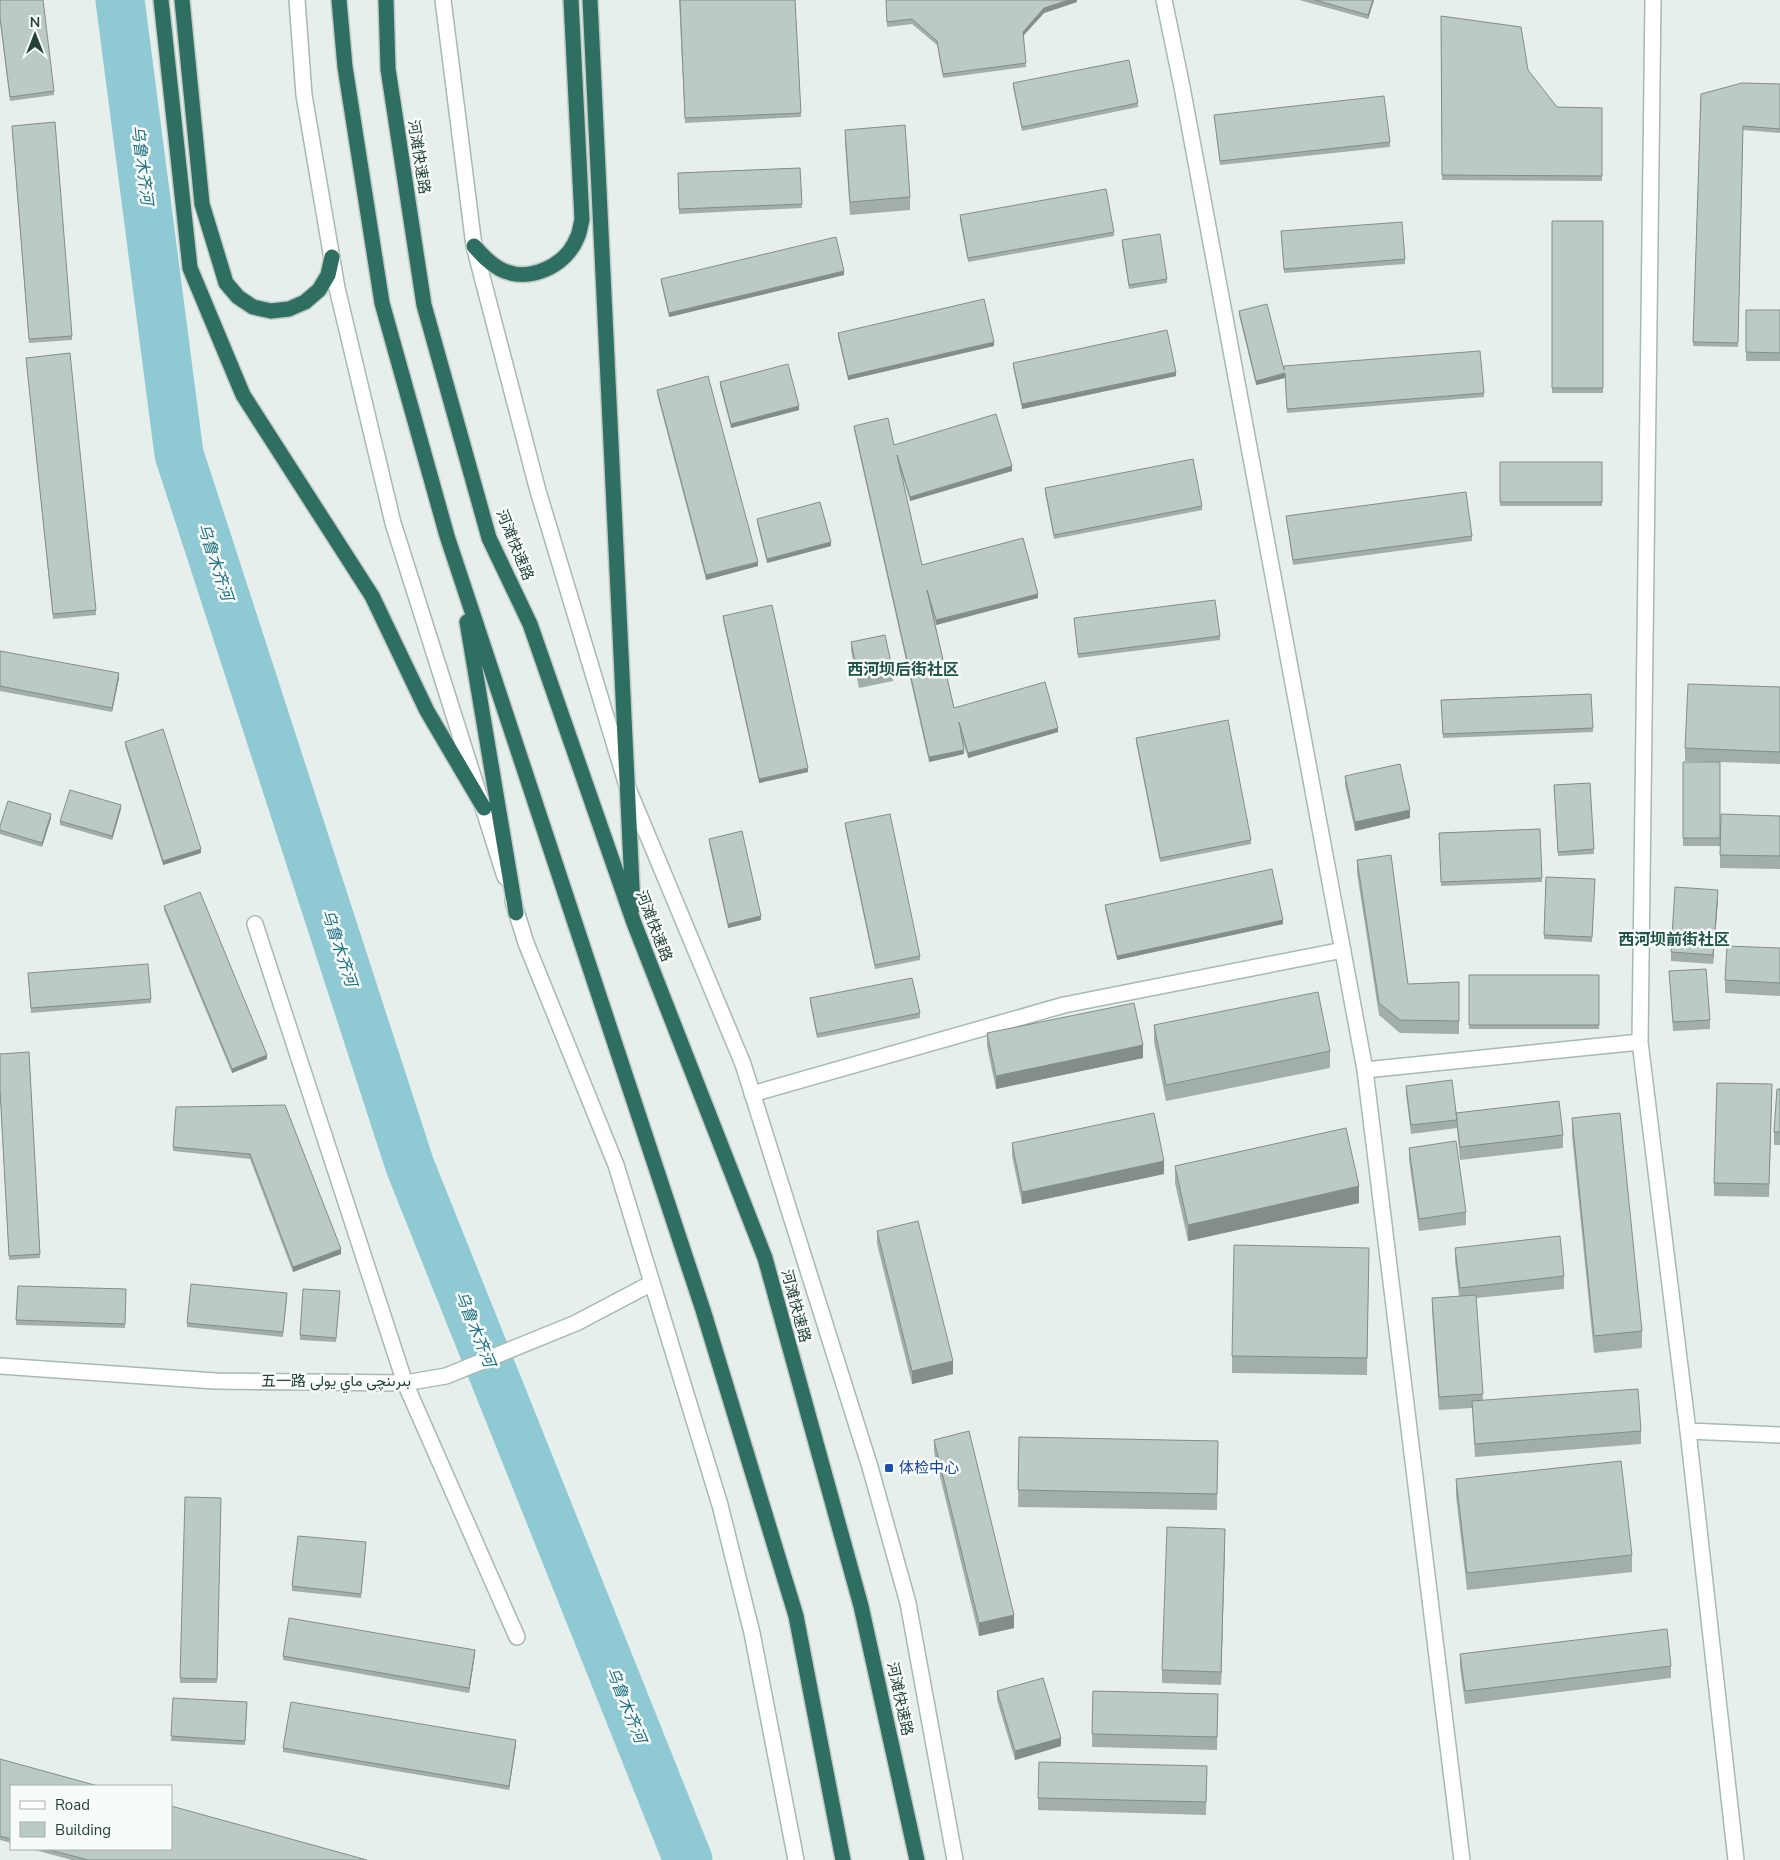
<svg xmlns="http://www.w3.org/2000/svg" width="1780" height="1860" viewBox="0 0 1780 1860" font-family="'Nunito Sans',Vazirmatn,'Noto Sans SC',sans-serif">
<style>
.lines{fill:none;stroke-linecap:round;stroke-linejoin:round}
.river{stroke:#8ec9d4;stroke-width:49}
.minor-casing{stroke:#a8b8b2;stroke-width:18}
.highway-casing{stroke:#c2cac8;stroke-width:18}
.minor{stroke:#fff;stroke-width:15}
.highway{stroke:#2f6f62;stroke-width:15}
.wall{fill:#a1aea9}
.shaded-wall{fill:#838d89}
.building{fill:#bbcac4;stroke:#838d89}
.transit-dot{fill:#1a4fb4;stroke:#f7fbf9;stroke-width:2}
.labels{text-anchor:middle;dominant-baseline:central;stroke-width:5;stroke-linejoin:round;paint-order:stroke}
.street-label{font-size:15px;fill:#24423a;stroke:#f7fbf9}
.transit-label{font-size:15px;fill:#164399;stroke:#f7fbf9;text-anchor:start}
.water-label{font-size:16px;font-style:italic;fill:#1c6f80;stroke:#f7fbf9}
.neighbourhood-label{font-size:16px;font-weight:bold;fill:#1f5548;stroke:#f7fbf9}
</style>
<rect width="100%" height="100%" fill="#e6efeb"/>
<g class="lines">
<!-- river -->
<path class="river" d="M 120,0 L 179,454 L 410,1166 L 688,1860"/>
<defs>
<path id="minor" d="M 297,0 L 304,95 L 337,288 L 393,523 L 505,877
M 443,0 L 474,246 L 538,491 L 627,786 L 743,1064 L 870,1467 L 908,1603 L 955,1860
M 1164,0 L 1182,87 L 1365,1070 L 1462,1860
M 1653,0 L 1640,1042 L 1688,1431 L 1736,1860
M 513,901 L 526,943 L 616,1165 L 720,1505 L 752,1633 L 796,1860
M 255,924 L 405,1383 L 517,1637
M 1365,1070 L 1640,1042
M 752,1094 L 1064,1005 L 1343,950
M 0,1366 L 215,1381 L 405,1383 L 446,1376 L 576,1323 L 652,1283
M 1688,1431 L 1780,1435"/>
<path id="highway" d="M 161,0 L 190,268 L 243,395 L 372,596 L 427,711 L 484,808
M 182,0 L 202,204 L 226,283 L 238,297 L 253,307 L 271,311 L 289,309 L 305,302 L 319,290 L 328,275 L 332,257
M 339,0 L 345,67 L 382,303 L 447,536 L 703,1310 L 796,1616 L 843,1860
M 386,0 L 388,69 L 424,305 L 489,538 L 530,624 L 634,923 L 765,1258 L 861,1606 L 917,1860
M 590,0 L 633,907
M 474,246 C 482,255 489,263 500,269 C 528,284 566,266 577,238 C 580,233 580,226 582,220 L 571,0
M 467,622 L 516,913"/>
</defs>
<!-- minor casing -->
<use href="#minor" class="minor-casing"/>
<!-- highway casing -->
<use href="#highway" class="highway-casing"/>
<!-- minor -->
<use href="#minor" class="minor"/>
<!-- highway -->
<use href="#highway" class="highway"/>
</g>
<!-- wall -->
<path class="wall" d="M 0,0 L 54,91 L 54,95 L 10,101 L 0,22 Z
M 679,0 L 795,0 L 801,117 L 685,123 Z
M 886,0 L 1077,0 L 1077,2 L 1044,13 L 1023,36 L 1026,67 L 943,78 L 937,45 L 912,24 L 887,27 Z
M 1299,0 L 1374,0 L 1368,19 Z
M 1441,16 L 1528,70 L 1557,107 L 1602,108 L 1602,181 L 1442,180 Z
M 1013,83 L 1138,103 L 1138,107 L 1022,131 L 1013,87 Z
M 1780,84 L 1780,133 L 1743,130 L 1738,347 L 1693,346 L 1701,94 Z
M 1214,115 L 1390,142 L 1390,147 L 1220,165 Z
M 12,130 L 72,336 L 72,340 L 29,343 Z
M 845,130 L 910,197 L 910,210 L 850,215 L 845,143 Z
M 800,168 L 802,208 L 679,214 L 678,173 Z
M 960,215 L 1114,232 L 1114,236 L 968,262 L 960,220 Z
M 1552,221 L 1603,221 L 1603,393 L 1552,393 Z
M 1281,231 L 1405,259 L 1405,264 L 1284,273 Z
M 1122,240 L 1167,279 L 1167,283 L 1129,289 L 1122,245 Z
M 844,275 L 669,317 L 661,283 L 661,279 Z
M 1746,310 L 1780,310 L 1780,361 L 1746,361 Z
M 1239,311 L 1284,370 L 1484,393 L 1484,397 L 1287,413 L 1285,378 L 1256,385 L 1239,315 Z
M 838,333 L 994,346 L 848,380 L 838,337 Z
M 26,358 L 96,610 L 96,615 L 53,619 Z
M 1013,363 L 1176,376 L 1022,409 L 1013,367 Z
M 720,382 L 799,410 L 731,428 L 720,386 Z
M 657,390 L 758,566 L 706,580 L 657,394 Z
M 854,426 L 894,445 L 1012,471 L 910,501 L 900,469 L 922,565 L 1038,598 L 936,625 L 932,609 L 954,708 L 1058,732 L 968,758 L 961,736 L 964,754 L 929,762 L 854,430 Z
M 1500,462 L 1602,462 L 1602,506 L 1500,506 Z
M 1045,488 L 1202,506 L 1202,510 L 1054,539 L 1045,493 Z
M 1286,516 L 1472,536 L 1472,541 L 1293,565 Z
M 757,519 L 831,546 L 767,563 L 757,523 Z
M 723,616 L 808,772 L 759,783 L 723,620 Z
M 1074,618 L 1220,636 L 1220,640 L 1078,658 Z
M 851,642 L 893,672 L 893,681 L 859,688 L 851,651 Z
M 0,651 L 119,678 L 112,712 L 0,691 Z
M 1780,687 L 1780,764 L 1720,762 L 1720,841 L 1780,816 L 1780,869 L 1720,868 L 1720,846 L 1683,846 L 1683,762 L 1710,762 L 1685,761 L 1685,748 Z
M 1591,694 L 1593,732 L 1443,738 L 1441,700 Z
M 1136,738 L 1251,840 L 1251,844 L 1160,862 L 1136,742 Z
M 125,742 L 201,853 L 163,865 L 125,746 Z
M 1345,776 L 1410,818 L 1355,831 L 1345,785 Z
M 1590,783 L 1594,854 L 1558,856 L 1554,785 Z
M 121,809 L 112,840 L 60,825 L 60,821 Z
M 51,818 L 42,847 L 0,834 L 0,826 Z
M 845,823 L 920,956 L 920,960 L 875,969 L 845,827 Z
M 1540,829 L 1542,882 L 1441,886 L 1439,833 Z
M 709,839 L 761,920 L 728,928 L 709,843 Z
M 1357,860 L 1408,984 L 1459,982 L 1459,1034 L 1400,1033 L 1379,1015 L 1357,873 Z
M 1546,877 L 1595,879 L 1592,942 L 1544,939 Z
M 1718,899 L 1713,964 L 1671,961 L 1671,952 Z
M 1105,905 L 1283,924 L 1117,960 L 1105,909 Z
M 164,906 L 267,1059 L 232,1073 L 164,910 Z
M 1780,948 L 1780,996 L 1725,993 L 1725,980 Z
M 1669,971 L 1710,1020 L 1710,1029 L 1673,1031 Z
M 1469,975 L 1599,975 L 1599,1029 L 1469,1029 Z
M 28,977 L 151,999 L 151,1003 L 31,1013 Z
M 810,998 L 920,1013 L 920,1018 L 817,1038 L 810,1002 Z
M 1154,1025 L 1330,1051 L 1330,1068 L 1166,1101 L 1154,1042 Z
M 987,1033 L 1143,1058 L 996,1089 L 987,1046 Z
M 29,1052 L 40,1258 L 9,1260 L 0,1093 Z
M 1406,1086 L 1456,1118 L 1563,1135 L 1563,1148 L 1460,1160 L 1457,1128 L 1411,1134 L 1406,1094 Z
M 1780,1089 L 1780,1145 L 1774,1145 L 1774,1132 Z
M 1772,1097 L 1769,1197 L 1714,1196 L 1714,1183 Z
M 285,1105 L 341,1254 L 293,1272 L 250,1159 L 173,1151 L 173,1147 Z
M 1572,1118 L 1642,1331 L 1642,1348 L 1594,1353 L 1572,1135 Z
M 1012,1143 L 1164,1174 L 1022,1204 L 1012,1156 Z
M 1409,1148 L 1466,1212 L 1466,1225 L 1419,1231 L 1409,1160 Z
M 1175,1166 L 1359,1203 L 1188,1241 L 1175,1183 Z
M 877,1231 L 953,1374 L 912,1384 L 877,1244 Z
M 1369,1248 L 1367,1375 L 1232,1373 L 1232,1356 Z
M 1455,1248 L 1564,1276 L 1564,1289 L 1476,1298 L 1483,1400 L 1641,1431 L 1641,1444 L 1475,1457 L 1472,1408 L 1439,1410 L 1432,1311 L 1432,1298 L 1459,1296 L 1455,1261 Z
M 18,1286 L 126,1289 L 125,1328 L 16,1325 Z
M 340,1296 L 336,1342 L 300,1340 L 300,1335 Z
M 287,1298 L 283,1337 L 187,1327 L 187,1323 Z
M 1019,1437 L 1218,1441 L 1217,1510 L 1018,1507 Z
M 934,1440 L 1014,1628 L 979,1636 L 934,1452 Z
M 1456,1479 L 1632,1555 L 1632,1572 L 1467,1590 L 1456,1496 Z
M 185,1497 L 221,1498 L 217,1683 L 180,1683 Z
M 1225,1542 L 1221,1685 L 1162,1683 L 1162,1670 Z
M 366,1547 L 361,1598 L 292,1591 L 292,1586 Z
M 475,1654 L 469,1693 L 283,1660 L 283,1656 Z
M 1460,1654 L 1671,1666 L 1671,1678 L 1465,1704 L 1460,1667 Z
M 997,1691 L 1061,1746 L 1015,1760 L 997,1700 Z
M 1093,1691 L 1218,1694 L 1217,1750 L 1092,1747 Z
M 173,1698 L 247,1702 L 245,1745 L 171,1741 Z
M 516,1744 L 509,1790 L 283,1752 L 283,1748 Z
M 0,1759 L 11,1786 L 11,1843 L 0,1840 Z
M 1207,1766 L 1206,1815 L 1038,1810 L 1038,1798 Z
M 31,1849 L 171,1849 L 367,1860 L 72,1860 Z"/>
<!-- shaded-wall -->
<path class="shaded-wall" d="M 1069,0 L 1077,0 L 1077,2 L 1044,13 L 1023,36 L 1023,32 L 1044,8 Z
M 1373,0 L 1374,0 L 1368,19 L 1368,15 Z
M 844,271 L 844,275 L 669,317 L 669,313 Z
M 994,342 L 994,346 L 848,380 L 848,376 Z
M 1176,372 L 1176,376 L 1022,409 L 1022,404 Z
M 1285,373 L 1285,378 L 1256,385 L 1256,381 Z
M 799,406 L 799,410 L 731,428 L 731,424 Z
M 1012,466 L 1012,471 L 910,501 L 910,497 Z
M 831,542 L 831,546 L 767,563 L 767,559 Z
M 758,562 L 758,566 L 706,580 L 706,575 Z
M 1038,594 L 1038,598 L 936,625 L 936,620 Z
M 119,673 L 119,678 L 112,712 L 112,708 Z
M 1058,728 L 1058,732 L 968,758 L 968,753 Z
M 964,750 L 964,754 L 929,762 L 929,757 Z
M 808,768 L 808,772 L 759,783 L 759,779 Z
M 121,805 L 121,809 L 112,840 L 112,836 Z
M 1410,810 L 1410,818 L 1355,831 L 1355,822 Z
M 51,814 L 51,818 L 42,847 L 42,843 Z
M 201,849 L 201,853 L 163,865 L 163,861 Z
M 1718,890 L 1718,899 L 1713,964 L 1713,955 Z
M 761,916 L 761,920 L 728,928 L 728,924 Z
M 1283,920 L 1283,924 L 1117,960 L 1117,956 Z
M 1143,1045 L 1143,1058 L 996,1089 L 996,1076 Z
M 267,1055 L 267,1059 L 232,1073 L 232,1069 Z
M 1164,1161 L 1164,1174 L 1022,1204 L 1022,1192 Z
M 1359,1186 L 1359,1203 L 1188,1241 L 1188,1225 Z
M 341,1249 L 341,1254 L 293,1272 L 293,1267 Z
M 953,1361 L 953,1374 L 912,1384 L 912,1371 Z
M 1225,1529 L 1225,1542 L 1221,1685 L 1221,1672 Z
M 1014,1615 L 1014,1628 L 979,1636 L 979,1623 Z
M 475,1650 L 475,1654 L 469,1693 L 469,1688 Z
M 1061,1738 L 1061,1746 L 1015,1760 L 1015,1751 Z
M 516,1740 L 516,1744 L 509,1790 L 509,1786 Z"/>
<!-- building -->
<path class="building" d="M 0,0 L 43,0 L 54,91 L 10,97 L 0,17 Z
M 680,0 L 795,0 L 801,113 L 685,118 Z
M 886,0 L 1069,0 L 1044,8 L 1023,32 L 1026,63 L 943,74 L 937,41 L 912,19 L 887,22 Z
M 1315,0 L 1373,0 L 1368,15 Z
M 1441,16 L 1521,27 L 1528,70 L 1557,107 L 1602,108 L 1602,176 L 1442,175 Z
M 1129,60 L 1138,103 L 1022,127 L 1013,83 Z
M 1742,83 L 1780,84 L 1780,129 L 1743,126 L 1738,343 L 1693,342 L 1701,94 Z
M 1384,96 L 1390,142 L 1220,161 L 1214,115 Z
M 55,122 L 72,336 L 29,339 L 12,126 Z
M 905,125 L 910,197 L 850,202 L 845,130 Z
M 800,168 L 802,204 L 679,209 L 678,173 Z
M 1106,189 L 1114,232 L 968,258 L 960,215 Z
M 1552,221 L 1603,221 L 1603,388 L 1552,388 Z
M 1402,222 L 1405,259 L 1284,269 L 1281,231 Z
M 1160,234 L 1167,279 L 1129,285 L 1122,240 Z
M 836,237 L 844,271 L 669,313 L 661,279 Z
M 984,299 L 994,342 L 848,376 L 838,333 Z
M 1267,304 L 1284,370 L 1284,366 L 1480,351 L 1484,393 L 1287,409 L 1285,373 L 1256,381 L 1239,311 Z
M 1746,310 L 1780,310 L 1780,353 L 1746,352 Z
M 1167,330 L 1176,372 L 1022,404 L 1013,363 Z
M 70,353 L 96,610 L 53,614 L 26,358 Z
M 788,364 L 799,406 L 731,424 L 720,382 Z
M 708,376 L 758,562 L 706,575 L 657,390 Z
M 996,414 L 1012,466 L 910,497 L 897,455 L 922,565 L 1023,538 L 1038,594 L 936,620 L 927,590 L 954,708 L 1045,682 L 1058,728 L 968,753 L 959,722 L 964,750 L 929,757 L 854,426 L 888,418 L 894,445 Z
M 1193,459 L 1202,506 L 1054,535 L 1045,488 Z
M 1500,462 L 1602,462 L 1602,502 L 1500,502 Z
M 1466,492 L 1472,536 L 1293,560 L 1286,516 Z
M 820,502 L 831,542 L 767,559 L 757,519 Z
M 1215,600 L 1220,636 L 1078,654 L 1074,618 Z
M 772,605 L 808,768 L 759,779 L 723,616 Z
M 885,635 L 893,672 L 859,679 L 851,642 Z
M 0,651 L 119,673 L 112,708 L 0,686 Z
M 1688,684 L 1780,687 L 1780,752 L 1685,748 Z
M 1591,694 L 1593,728 L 1443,734 L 1441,700 Z
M 1228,720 L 1251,840 L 1160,858 L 1136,738 Z
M 163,729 L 201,849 L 163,861 L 125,742 Z
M 1683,762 L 1720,762 L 1720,838 L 1683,838 Z
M 1400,764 L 1410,810 L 1355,822 L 1345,776 Z
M 1590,783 L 1594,849 L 1558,852 L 1554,785 Z
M 70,790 L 121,805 L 112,836 L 60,821 Z
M 8,801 L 51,814 L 42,843 L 0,830 L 0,826 Z
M 890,814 L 920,956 L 875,965 L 845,823 Z
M 1721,814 L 1780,816 L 1780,856 L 1720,855 Z
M 1540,829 L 1542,878 L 1441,882 L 1439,833 Z
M 742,831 L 761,916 L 728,924 L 709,839 Z
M 1391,855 L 1408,984 L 1459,982 L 1459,1021 L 1400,1020 L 1379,1003 L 1357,860 Z
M 1272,869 L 1283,920 L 1117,956 L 1105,905 Z
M 1546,877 L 1595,879 L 1592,937 L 1544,935 Z
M 1675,887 L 1718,890 L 1713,955 L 1671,952 Z
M 200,892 L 267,1055 L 232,1069 L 164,906 Z
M 1727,946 L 1780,948 L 1780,983 L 1725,980 Z
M 148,964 L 151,999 L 31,1008 L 28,973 Z
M 1706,969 L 1710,1020 L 1673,1022 L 1669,971 Z
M 1469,975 L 1599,975 L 1599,1025 L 1469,1025 Z
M 912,978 L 920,1013 L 817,1034 L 810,998 Z
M 1318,992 L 1330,1051 L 1166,1085 L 1154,1025 Z
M 1134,1003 L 1143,1045 L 996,1076 L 987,1033 Z
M 29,1052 L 40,1254 L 9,1256 L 0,1089 L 0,1054 Z
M 1452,1080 L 1457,1120 L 1411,1125 L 1406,1086 Z
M 1717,1083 L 1772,1084 L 1769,1184 L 1714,1183 Z
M 1777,1089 L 1780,1089 L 1780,1132 L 1774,1132 Z
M 1559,1101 L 1563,1135 L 1460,1147 L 1456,1113 Z
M 285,1105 L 341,1249 L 293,1267 L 250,1154 L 173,1147 L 176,1107 Z
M 1154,1113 L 1164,1161 L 1022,1192 L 1012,1143 Z
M 1620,1113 L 1642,1331 L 1594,1336 L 1572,1118 Z
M 1346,1128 L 1359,1186 L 1188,1225 L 1175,1166 Z
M 1456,1141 L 1466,1212 L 1419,1219 L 1409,1148 Z
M 918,1221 L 953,1361 L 912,1371 L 877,1231 Z
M 1560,1236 L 1564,1276 L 1460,1288 L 1455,1248 Z
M 1234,1245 L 1369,1248 L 1367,1358 L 1232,1356 Z
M 191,1284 L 287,1293 L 283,1332 L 187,1323 Z
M 18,1286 L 126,1289 L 125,1324 L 16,1320 Z
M 303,1289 L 340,1291 L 336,1338 L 300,1335 Z
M 1476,1295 L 1483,1394 L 1439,1397 L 1432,1298 Z
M 1638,1389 L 1641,1431 L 1475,1444 L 1472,1401 Z
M 969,1431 L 1014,1615 L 979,1623 L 934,1440 Z
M 1019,1437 L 1218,1441 L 1217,1494 L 1018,1490 Z
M 1621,1461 L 1632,1555 L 1467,1573 L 1456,1479 Z
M 185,1497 L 221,1498 L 217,1679 L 180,1678 Z
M 1167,1527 L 1225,1529 L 1221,1672 L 1162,1670 Z
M 298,1536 L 366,1542 L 361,1594 L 292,1586 Z
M 289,1618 L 475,1650 L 469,1688 L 283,1656 Z
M 1667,1629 L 1671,1666 L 1465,1691 L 1460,1654 Z
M 1043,1678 L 1061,1738 L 1015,1751 L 997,1691 Z
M 1093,1691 L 1218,1694 L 1217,1737 L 1092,1734 Z
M 173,1698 L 247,1702 L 245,1741 L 171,1736 Z
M 291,1702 L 516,1740 L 509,1786 L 283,1748 Z
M 0,1759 L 98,1786 L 11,1786 L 11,1839 L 0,1836 Z
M 1039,1762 L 1207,1766 L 1206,1802 L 1038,1798 Z
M 171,1806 L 367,1860 L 88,1860 L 47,1849 L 171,1849 Z"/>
<!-- markers -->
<rect class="transit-dot" x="884" y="1463" width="10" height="10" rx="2.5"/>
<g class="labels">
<!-- street labels -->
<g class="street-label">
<text transform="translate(419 157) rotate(81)">河滩快速路</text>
<text transform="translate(515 545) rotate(68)">河滩快速路</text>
<text transform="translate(654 926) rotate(69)">河滩快速路</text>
<text transform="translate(796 1306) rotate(75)">河滩快速路</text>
<text x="336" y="1381">五一路 بىرىنچى ماي يولى</text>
<text transform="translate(900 1699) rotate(78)">河滩快速路</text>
</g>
<!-- transit labels -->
<g class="transit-label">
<text x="899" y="1468">体检中心</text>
</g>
<!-- water labels -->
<g class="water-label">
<text transform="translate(142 165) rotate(83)">乌鲁木齐河</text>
<text transform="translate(215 562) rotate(72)">乌鲁木齐河</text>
<text transform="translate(339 948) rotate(72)">乌鲁木齐河</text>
<text transform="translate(475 1329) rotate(68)">乌鲁木齐河</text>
<text transform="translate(626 1705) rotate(68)">乌鲁木齐河</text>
</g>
<!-- neighbourhood labels -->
<g class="neighbourhood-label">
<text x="903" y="670">西河坝后街社区</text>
<text x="1674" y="940">西河坝前街社区</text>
</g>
</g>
<!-- legend -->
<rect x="10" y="1785" width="162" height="65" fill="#f7fbf9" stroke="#a3b1ad"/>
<rect x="20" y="1801" width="25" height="8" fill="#ffffff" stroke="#a3b1ad"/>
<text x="55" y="1810" font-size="15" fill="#24423a">Road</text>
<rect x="20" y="1822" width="25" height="15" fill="#bbcac4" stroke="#a3b1ad"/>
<text x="55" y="1835" font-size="15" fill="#24423a">Building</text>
<!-- north arrow -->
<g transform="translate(35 35)" stroke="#f7fbf9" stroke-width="4" paint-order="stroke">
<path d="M0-4L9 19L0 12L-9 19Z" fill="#24423a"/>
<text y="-8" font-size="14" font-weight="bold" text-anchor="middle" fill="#24423a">N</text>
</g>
</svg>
